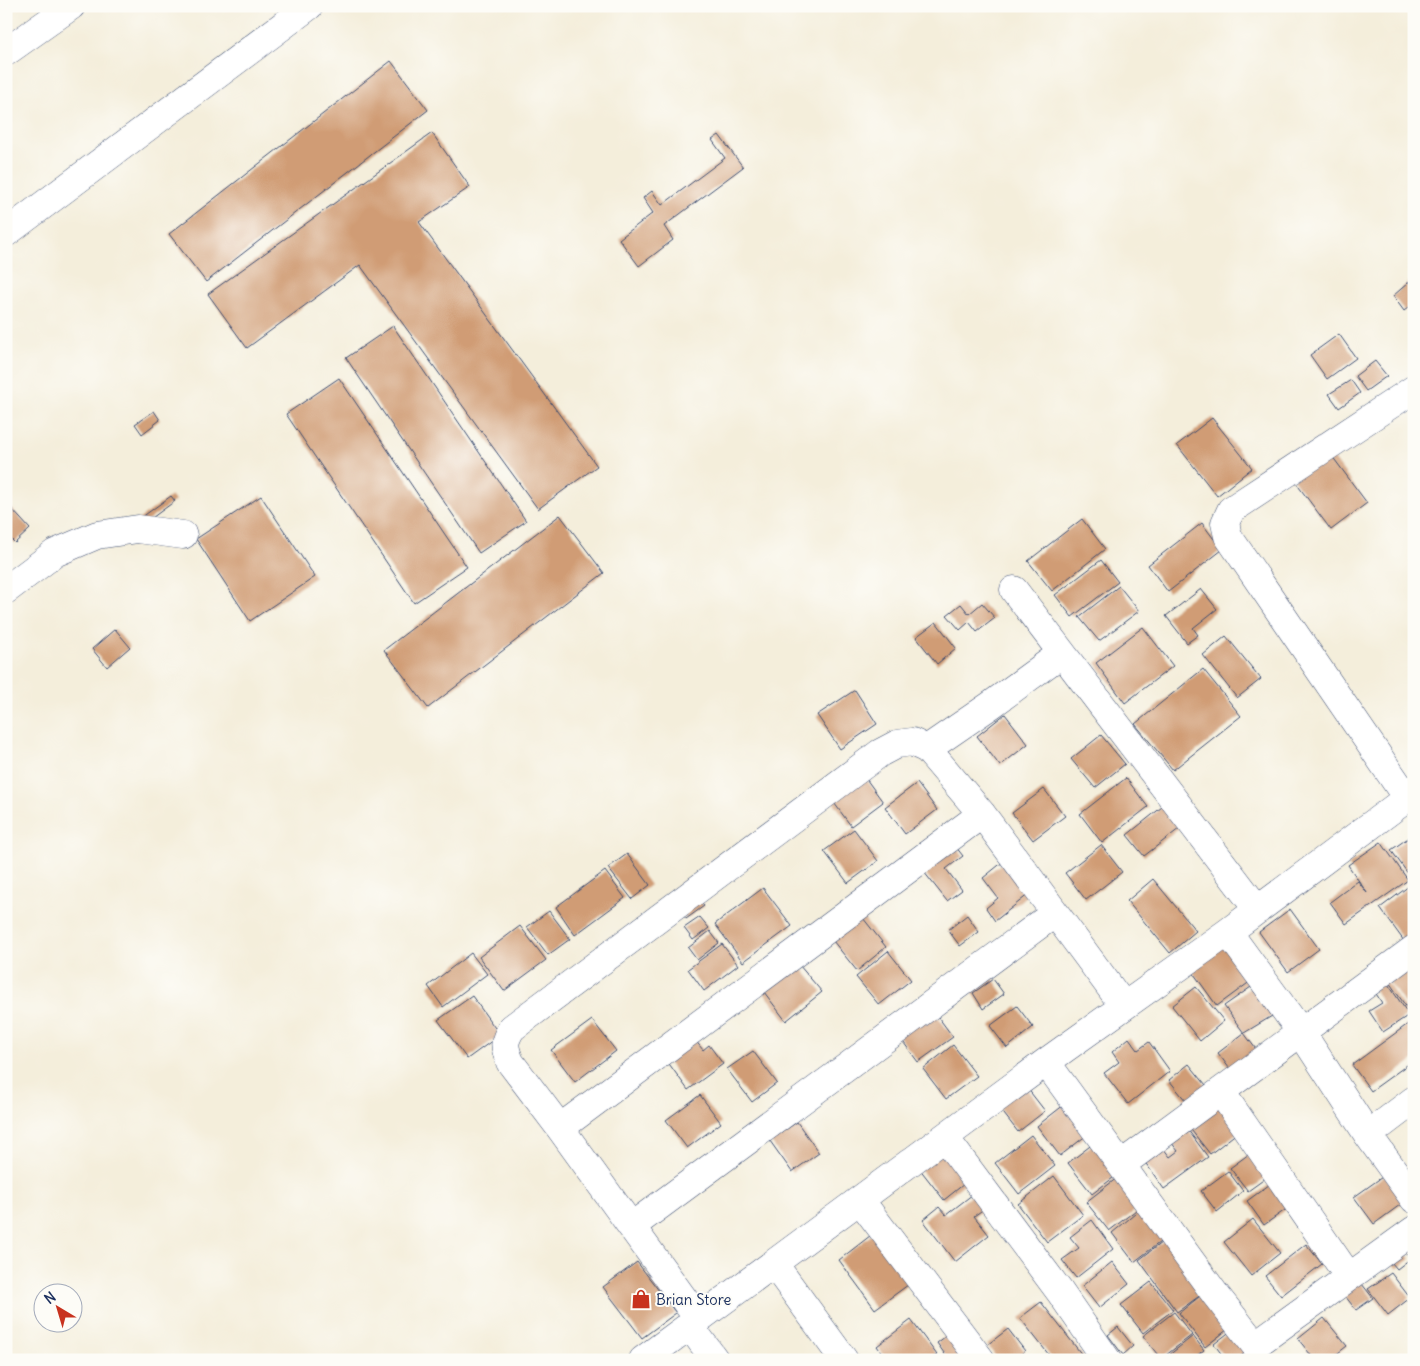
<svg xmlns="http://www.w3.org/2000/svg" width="1420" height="1366" viewBox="0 0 1420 1366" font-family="Delius,sans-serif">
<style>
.building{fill:#d09c75}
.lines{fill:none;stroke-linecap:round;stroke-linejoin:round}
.minor-casing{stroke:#3c4c71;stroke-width:29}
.minor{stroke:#fff;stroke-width:28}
.labels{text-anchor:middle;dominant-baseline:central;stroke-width:4;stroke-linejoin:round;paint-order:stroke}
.poi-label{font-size:15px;fill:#1b2f5e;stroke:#fdfcf7;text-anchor:start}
</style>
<rect width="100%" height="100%" fill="#fdfcf7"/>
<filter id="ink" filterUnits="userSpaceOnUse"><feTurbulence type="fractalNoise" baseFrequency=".02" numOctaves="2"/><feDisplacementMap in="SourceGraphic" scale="10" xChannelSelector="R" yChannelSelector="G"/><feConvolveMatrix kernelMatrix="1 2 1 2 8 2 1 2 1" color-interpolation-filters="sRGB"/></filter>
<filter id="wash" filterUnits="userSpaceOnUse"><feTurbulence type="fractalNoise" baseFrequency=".0096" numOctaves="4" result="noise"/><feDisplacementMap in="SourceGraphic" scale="20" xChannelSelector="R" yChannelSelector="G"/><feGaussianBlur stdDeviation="1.12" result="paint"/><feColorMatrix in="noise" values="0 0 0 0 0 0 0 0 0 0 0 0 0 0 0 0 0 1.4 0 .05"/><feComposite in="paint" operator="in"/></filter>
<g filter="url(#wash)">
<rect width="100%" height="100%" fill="#f4eedb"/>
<g id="blocks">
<!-- building -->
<path class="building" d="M 391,61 L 428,110 L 206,282 L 169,234 Z
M 432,133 L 470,187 L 419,222 L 597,466 L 538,509 L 360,265 L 247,348 L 208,294 Z
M 719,135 L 743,167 L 664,226 L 673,240 L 639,266 L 619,239 L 653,213 L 643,198 L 652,191 L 662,205 L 725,158 L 712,140 Z
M 1409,282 L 1414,288 L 1414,303 L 1404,311 L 1393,296 Z
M 393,326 L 526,521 L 479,553 L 346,358 Z
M 1339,334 L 1356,358 L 1327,379 L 1310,355 Z
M 1375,361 L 1387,376 L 1366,391 L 1355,376 Z
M 339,378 L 467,567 L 414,603 L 286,414 Z
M 1351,380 L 1360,393 L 1339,408 L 1329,394 Z
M 154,411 L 160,420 L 142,434 L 135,424 Z
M 1212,418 L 1252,468 L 1217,496 L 1177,445 Z
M 1329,452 L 1367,503 L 1331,530 L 1293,479 Z
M 171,496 L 175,501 L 145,523 L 138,520 Z
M 261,496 L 315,577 L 250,621 L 196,539 Z
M 10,507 L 30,529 L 15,543 L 6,534 L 6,510 Z
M 560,515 L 604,573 L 428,708 L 384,650 Z
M 1082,519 L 1105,549 L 1052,591 L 1028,561 Z
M 1202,523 L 1222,550 L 1168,592 L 1148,565 Z
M 1101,560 L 1118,582 L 1072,617 L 1055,595 Z
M 1119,586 L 1139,611 L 1099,641 L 1079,617 Z
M 1201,589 L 1217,609 L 1193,628 L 1198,635 L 1187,643 L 1166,616 Z
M 982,603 L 995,618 L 977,632 L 969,622 L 960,630 L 947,615 L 961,604 L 969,614 Z
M 936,622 L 956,648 L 937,664 L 916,637 Z
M 1143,627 L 1173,666 L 1125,703 L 1096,663 Z
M 115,629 L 130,647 L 107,667 L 92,649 Z
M 1226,636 L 1261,679 L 1237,698 L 1203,655 Z
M 1203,669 L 1241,716 L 1173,770 L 1135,724 Z
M 855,690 L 877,724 L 840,749 L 817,715 Z
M 1005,714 L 1028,744 L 1000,766 L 977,736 Z
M 1101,735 L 1125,764 L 1095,788 L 1071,759 Z
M 861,772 L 883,802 L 851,826 L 829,796 Z
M 1126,778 L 1148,807 L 1102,843 L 1080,814 Z
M 917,783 L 937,810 L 905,834 L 885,807 Z
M 1044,789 L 1065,816 L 1033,840 L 1012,813 Z
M 1167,803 L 1184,825 L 1144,856 L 1127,835 Z
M 854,829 L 878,861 L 848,883 L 824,851 Z
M 1414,834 L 1414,882 L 1391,850 Z
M 952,842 L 963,856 L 946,869 L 962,890 L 947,901 L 920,867 Z
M 1381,842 L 1408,880 L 1346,924 L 1330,902 L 1358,881 L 1367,893 L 1348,865 Z
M 1101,845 L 1122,872 L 1086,900 L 1065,873 Z
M 627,854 L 650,885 L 632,899 L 608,868 Z
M 1009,857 L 1034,890 L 995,921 L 986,908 L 998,898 L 983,878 Z
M 605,871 L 625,898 L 575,935 L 556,907 Z
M 1153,879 L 1196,931 L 1170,953 L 1127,901 Z
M 1409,886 L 1414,892 L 1414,934 L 1404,941 L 1380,908 Z
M 763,888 L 792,926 L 743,962 L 715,924 Z
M 696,895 L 704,906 L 686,919 L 679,908 Z
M 1290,909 L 1319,949 L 1288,972 L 1259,932 Z
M 549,911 L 570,939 L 548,955 L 527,927 Z
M 967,915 L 979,932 L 960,946 L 948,930 Z
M 700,917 L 709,928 L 693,940 L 684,928 Z
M 863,918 L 886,947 L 857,971 L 833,941 Z
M 520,926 L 546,960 L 504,991 L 479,957 Z
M 710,931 L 719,943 L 697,960 L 688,948 Z
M 1227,939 L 1255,978 L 1217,1006 L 1189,967 Z
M 722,944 L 738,965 L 704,991 L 688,969 Z
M 888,951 L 911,980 L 879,1005 L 856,977 Z
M 471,953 L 487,974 L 443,1007 L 428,986 Z
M 799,965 L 822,992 L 786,1021 L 764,992 Z
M 1414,965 L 1414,1014 L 1412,1015 L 1389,982 Z
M 993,979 L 1004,994 L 983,1009 L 973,993 Z
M 1386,981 L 1409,1015 L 1383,1032 L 1369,1011 L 1382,1003 L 1373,989 Z
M 1196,987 L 1224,1021 L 1200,1041 L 1172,1006 Z
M 1251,987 L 1272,1016 L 1244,1033 L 1224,1006 Z
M 472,996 L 500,1035 L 467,1059 L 438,1020 Z
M 1017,1006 L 1033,1027 L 1007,1048 L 990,1026 Z
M 933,1010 L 953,1037 L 918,1062 L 898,1035 Z
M 592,1020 L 616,1051 L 575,1082 L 551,1050 Z
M 1412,1021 L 1414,1024 L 1414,1060 L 1371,1091 L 1352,1065 Z
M 1244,1033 L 1261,1056 L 1235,1076 L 1218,1053 Z
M 1129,1038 L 1138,1050 L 1149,1042 L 1170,1071 L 1128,1104 L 1104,1073 L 1119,1062 L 1112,1052 Z
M 695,1040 L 703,1050 L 709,1045 L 723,1064 L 688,1090 L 667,1061 Z
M 953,1045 L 977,1076 L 946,1099 L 923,1069 Z
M 753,1051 L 777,1083 L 752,1102 L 727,1069 Z
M 1189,1064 L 1206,1085 L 1186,1101 L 1169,1080 Z
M 1024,1084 L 1045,1111 L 1018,1132 L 997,1105 Z
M 700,1095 L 721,1123 L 687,1148 L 666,1120 Z
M 1220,1100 L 1242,1129 L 1210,1154 L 1188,1126 Z
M 1069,1101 L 1092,1131 L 1060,1156 L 1037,1126 Z
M 797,1122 L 819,1153 L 792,1172 L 770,1141 Z
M 1185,1126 L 1208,1157 L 1164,1189 L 1142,1158 L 1160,1144 L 1170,1157 L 1178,1151 L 1168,1138 Z
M 1031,1135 L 1055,1166 L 1019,1194 L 995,1163 Z
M 1098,1140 L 1122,1171 L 1092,1194 L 1068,1163 Z
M 944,1148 L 969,1180 L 944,1200 L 919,1168 Z
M 1249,1154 L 1266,1178 L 1248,1191 L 1230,1168 Z
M 1228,1171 L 1243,1191 L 1217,1212 L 1201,1191 Z
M 1122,1174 L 1145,1203 L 1109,1231 L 1086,1202 Z
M 1385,1175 L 1404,1202 L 1374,1224 L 1354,1197 Z
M 1054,1176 L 1083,1215 L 1047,1242 L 1018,1204 Z
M 1277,1179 L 1295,1203 L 1264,1225 L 1247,1201 Z
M 977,1191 L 988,1206 L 974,1216 L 989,1235 L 955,1262 L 923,1220 L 939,1207 L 946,1215 Z
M 1141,1209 L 1164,1239 L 1134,1262 L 1112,1233 Z
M 1253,1219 L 1280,1253 L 1251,1276 L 1224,1242 Z
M 1092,1220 L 1113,1249 L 1076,1278 L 1062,1260 L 1079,1248 L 1070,1237 Z
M 875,1232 L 912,1282 L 875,1309 L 839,1260 Z
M 1166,1239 L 1205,1292 L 1177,1312 L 1139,1260 Z
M 1306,1244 L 1322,1264 L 1281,1296 L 1265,1276 Z
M 1400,1246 L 1410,1259 L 1397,1269 L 1386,1256 Z
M 637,1262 L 676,1313 L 642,1338 L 603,1287 Z
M 1112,1262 L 1129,1284 L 1099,1308 L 1082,1286 Z
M 1391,1273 L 1410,1298 L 1388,1315 L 1368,1289 Z
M 1354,1274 L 1373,1298 L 1356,1310 L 1338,1287 Z
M 1151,1282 L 1173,1310 L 1143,1333 L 1121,1305 Z
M 1205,1292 L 1232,1326 L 1205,1347 L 1179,1313 Z
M 1041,1302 L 1086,1360 L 1053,1360 L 1020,1318 Z
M 1174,1312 L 1192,1335 L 1161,1359 L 1143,1336 Z
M 1324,1318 L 1347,1346 L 1329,1360 L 1315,1360 L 1298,1339 Z
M 911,1320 L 937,1355 L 930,1360 L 887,1360 L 877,1346 Z
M 1118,1327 L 1133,1346 L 1123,1355 L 1108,1335 Z
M 1236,1327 L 1252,1347 L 1236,1360 L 1226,1360 L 1214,1344 Z
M 1008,1329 L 1025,1351 L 1013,1360 L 998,1360 L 987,1345 Z
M 950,1333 L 964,1352 L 954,1360 L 949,1360 L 937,1343 Z
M 1193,1336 L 1204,1350 L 1191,1360 L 1163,1360 Z"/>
</g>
</g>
<g filter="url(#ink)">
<use href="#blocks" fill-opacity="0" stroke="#3c4c71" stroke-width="1"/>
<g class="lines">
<defs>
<path id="minor" d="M 6,52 L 71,6
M 6,233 L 309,6
M 6,590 L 55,553 L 97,535 L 138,529 L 183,535
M 1014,590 L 1258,910
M 927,749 L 991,705 L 1062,653
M 1407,798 L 1228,536 L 1225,523 L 1231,510 L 1414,389
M 1228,932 L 1301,1032 L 1368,1135 L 1414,1199
M 1046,1062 L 1215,1294 L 1255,1345 L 1414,1230
M 1221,1092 L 1349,1277
M 560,1128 L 982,814
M 1368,1135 L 1414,1100
M 945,1138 L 1060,1292 L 1107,1360
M 1122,1164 L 1414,949
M 860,1200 L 981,1360
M 632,1226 L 1055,913
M 774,1264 L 844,1360
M 699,1320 L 560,1128 L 510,1062 C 504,1046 503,1042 512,1028 L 880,753 L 897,744 L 912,742 L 927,749 L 982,814 L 1124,1006
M 690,1326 L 715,1360
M 643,1360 L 1046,1062 L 1228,932 L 1414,793"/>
</defs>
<!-- minor casing -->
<use href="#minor" class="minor-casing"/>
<!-- minor -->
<use href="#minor" class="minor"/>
</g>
</g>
<!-- icons -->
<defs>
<symbol id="shop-bare" viewBox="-9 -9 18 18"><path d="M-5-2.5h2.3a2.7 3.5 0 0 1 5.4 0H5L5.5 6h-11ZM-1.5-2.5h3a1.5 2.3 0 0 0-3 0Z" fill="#c8321e" stroke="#fdfcf7" stroke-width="2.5" paint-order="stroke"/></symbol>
</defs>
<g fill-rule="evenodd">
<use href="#shop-bare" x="627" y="1285" width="28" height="28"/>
</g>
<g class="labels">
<!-- poi labels -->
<g class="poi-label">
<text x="656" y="1299">Brian Store</text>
</g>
</g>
<!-- margin -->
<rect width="1420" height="1366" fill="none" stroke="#fdfcf7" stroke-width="25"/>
<!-- north arrow -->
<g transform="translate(58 1308) rotate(322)"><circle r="24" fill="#fdfcf7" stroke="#a3aaba"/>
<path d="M0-4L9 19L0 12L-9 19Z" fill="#c8321e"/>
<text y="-8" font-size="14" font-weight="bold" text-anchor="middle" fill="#1b2f5e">N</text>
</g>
</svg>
